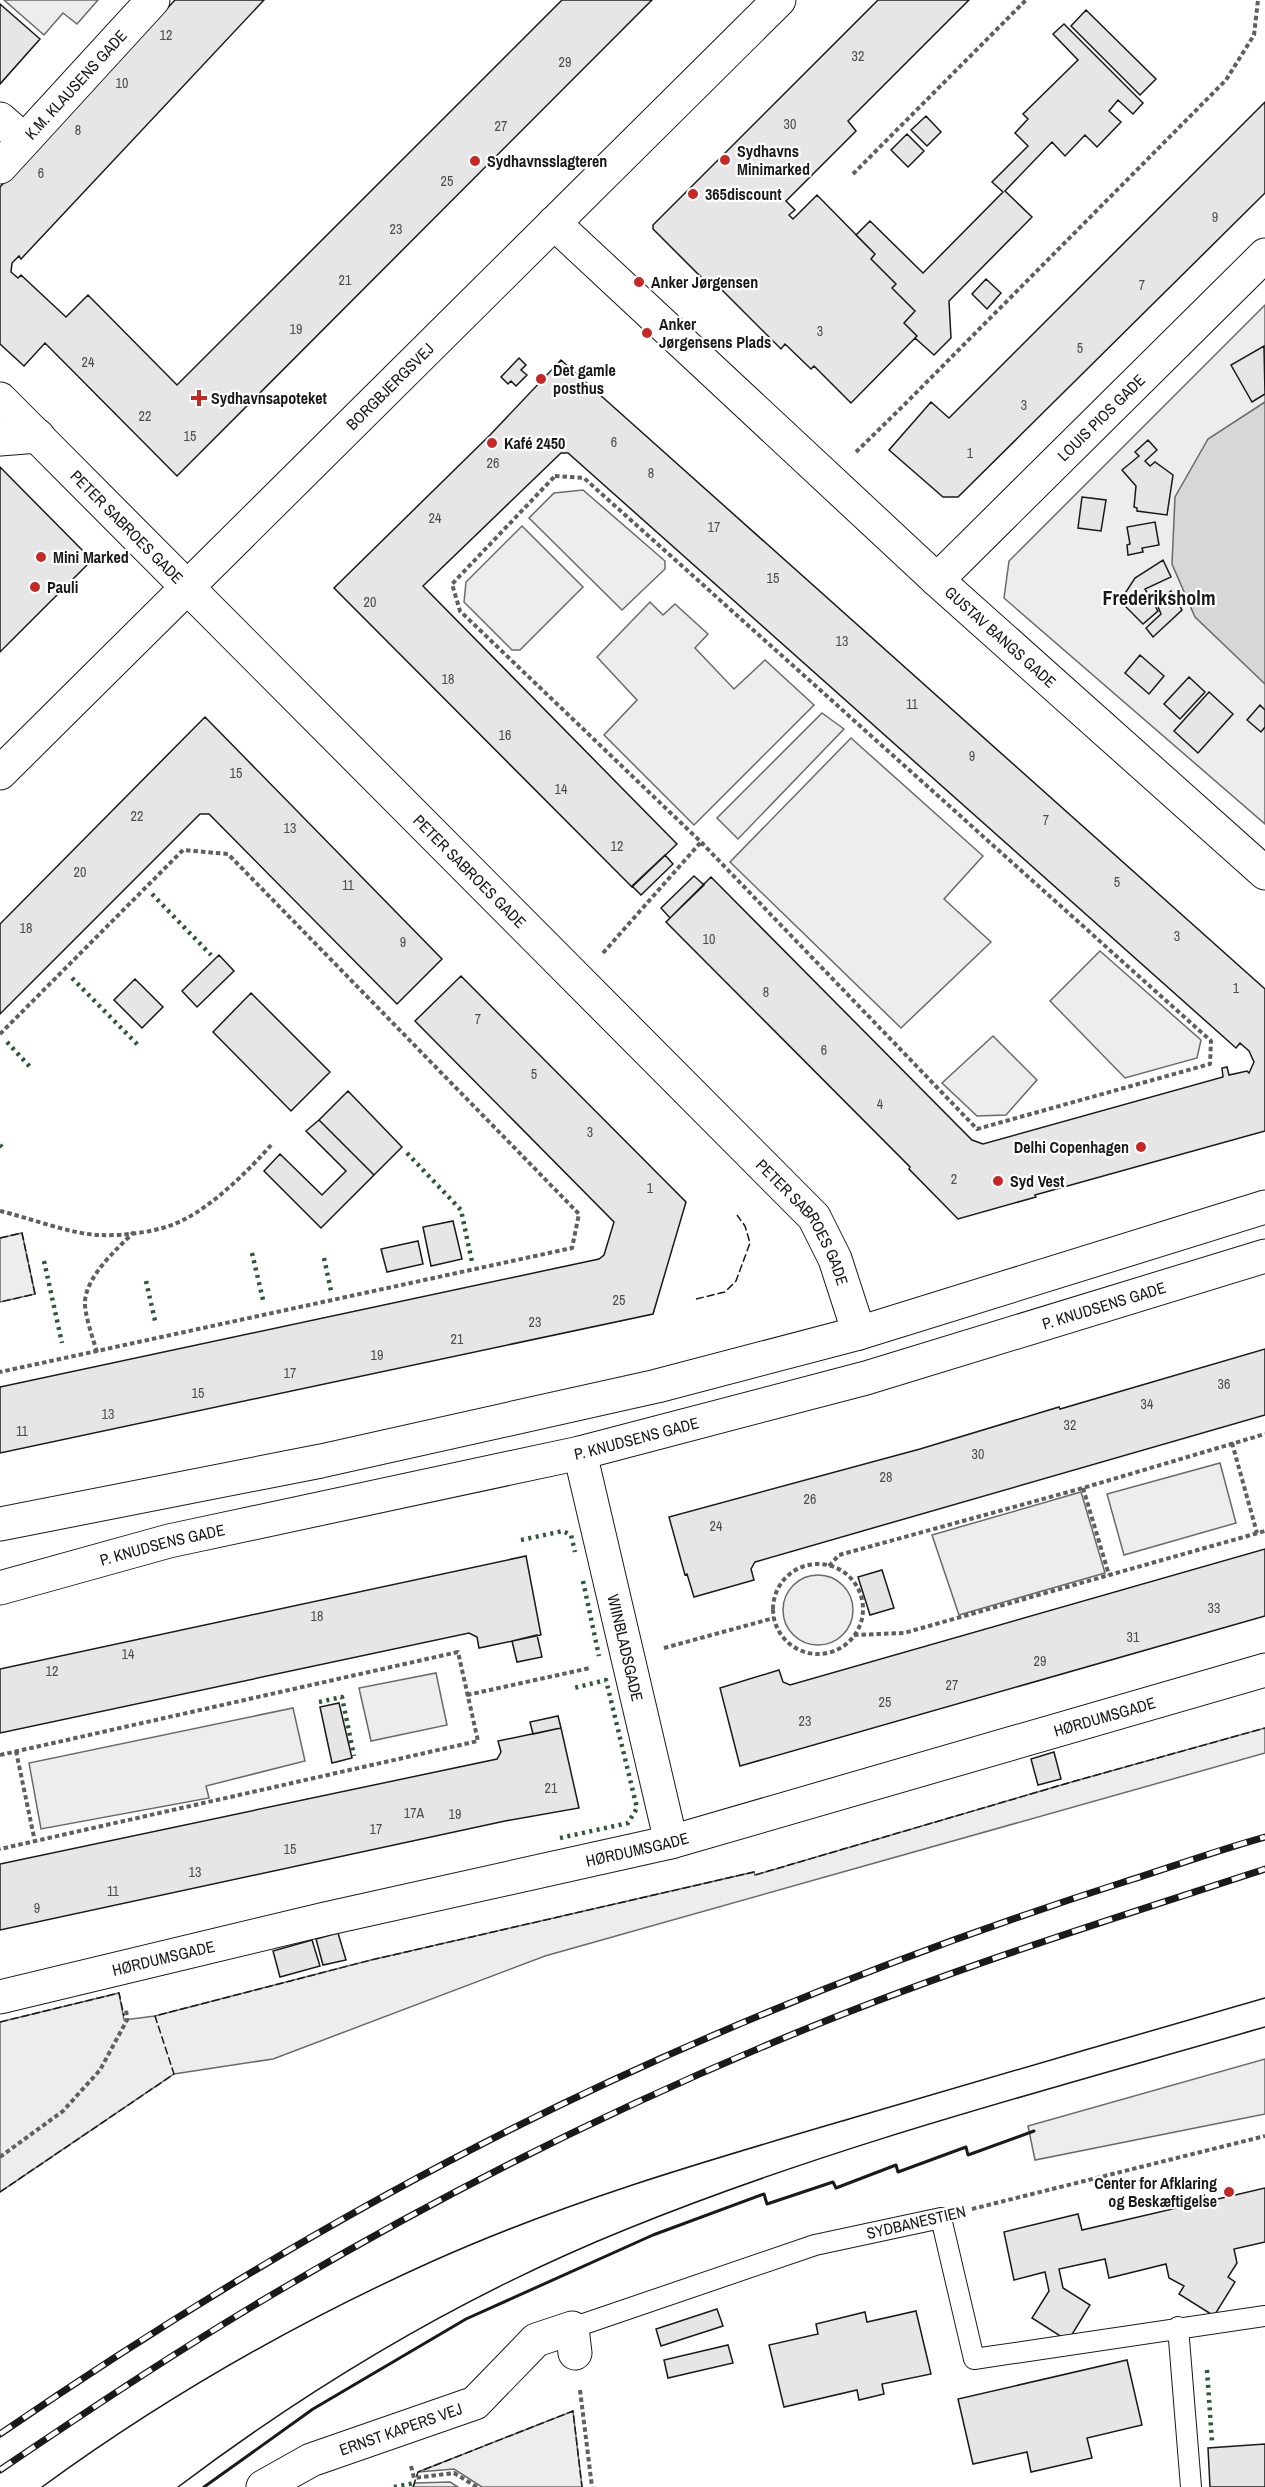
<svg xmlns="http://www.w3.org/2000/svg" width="1265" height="2487" viewBox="0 0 1265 2487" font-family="'Archivo Narrow',sans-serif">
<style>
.green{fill:#ededed;stroke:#6a6a6a;stroke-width:1.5}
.water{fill:#d7d7d7;stroke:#6a6a6a;stroke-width:1.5}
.building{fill:#e6e6e6;stroke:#1a1a1a;stroke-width:1.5}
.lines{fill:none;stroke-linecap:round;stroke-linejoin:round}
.lane-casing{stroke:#1a1a1a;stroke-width:22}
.street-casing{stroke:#1a1a1a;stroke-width:35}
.secondary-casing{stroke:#1a1a1a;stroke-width:35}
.primary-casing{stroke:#1a1a1a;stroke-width:35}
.path{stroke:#5f5f5f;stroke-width:4;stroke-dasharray:4.5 3;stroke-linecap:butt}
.lane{stroke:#fff;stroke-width:20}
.street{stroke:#fff;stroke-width:33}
.secondary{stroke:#fff;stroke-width:33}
.primary{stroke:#fff;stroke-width:33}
.tram{stroke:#1a1a1a;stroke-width:1.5}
.rail-casing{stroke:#1a1a1a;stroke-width:7}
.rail{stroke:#fff;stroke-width:4.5;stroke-dasharray:14;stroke-linecap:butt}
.hedge{stroke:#2b5a34;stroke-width:4.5;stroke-dasharray:3 4.5;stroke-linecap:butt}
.fence{stroke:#1a1a1a;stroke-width:1.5;stroke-dasharray:8 3;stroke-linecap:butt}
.wall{stroke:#1a1a1a;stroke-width:3}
.poi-dot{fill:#c62828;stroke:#fff;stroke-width:2}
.labels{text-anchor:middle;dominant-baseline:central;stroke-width:4.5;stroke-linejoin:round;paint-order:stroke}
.number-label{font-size:14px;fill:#4d4d4d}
.street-label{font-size:16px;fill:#1a1a1a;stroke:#fff}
.poi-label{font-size:16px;font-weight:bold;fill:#1a1a1a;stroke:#fff;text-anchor:start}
.quarter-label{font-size:20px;font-weight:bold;fill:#1a1a1a;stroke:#fff}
</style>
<rect width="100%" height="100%" fill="#fff"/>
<!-- green -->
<path class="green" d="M 4,0 L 98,0 L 77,24 L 63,13 L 44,35 Z
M 1265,305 L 1265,824 L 1004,598 L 1009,561 Z
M 583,490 L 665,561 L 665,569 L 622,610 L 529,518 L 554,493 Z
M 522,526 L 583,587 L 520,650 L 512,650 L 464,602 L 466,582 Z
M 650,602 L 663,615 L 675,604 L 708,634 L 695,648 L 734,689 L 765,660 L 814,705 L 694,825 L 604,735 L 637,700 L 597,657 Z
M 822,713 L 844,729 L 738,839 L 717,818 Z
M 851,738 L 983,856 L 944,899 L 991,942 L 901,1028 L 730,862 Z
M 1100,951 L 1201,1040 L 1197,1058 L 1125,1078 L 1050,1001 Z
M 993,1036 L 1037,1080 L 1006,1115 L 977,1116 L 942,1083 Z
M 22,1233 L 35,1294 L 0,1302 L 0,1238 Z
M 1220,1463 L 1236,1523 L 1124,1555 L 1107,1494 Z
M 1081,1492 L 1105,1573 L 959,1615 L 932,1535 Z
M783 1610a35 35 0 1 1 70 0a35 35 0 1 1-70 0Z
M 436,1673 L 447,1725 L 371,1741 L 359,1688 Z
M 293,1708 L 305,1761 L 206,1786 L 209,1798 L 41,1829 L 29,1763 Z
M 1265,1728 L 1265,1753 L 545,1956 L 273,2059 L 174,2074 L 0,2192 L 0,2022 L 119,1993 L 124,2020 L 155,2016 L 371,1960 L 754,1872 L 755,1875 L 1075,1781 Z
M 1265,2059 L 1265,2114 L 1035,2160 L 1028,2126 Z
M 573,2411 L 582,2487 L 482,2487 L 454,2469 L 418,2472 Z
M 450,2482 L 458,2487 L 413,2487 L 415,2483 Z"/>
<!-- water -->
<path class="water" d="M 1265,402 L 1265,684 L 1195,617 L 1172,564 L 1175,497 L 1208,439 Z"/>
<!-- building -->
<path class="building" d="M 175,0 L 264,0 L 21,259 L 19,256 L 12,263 L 11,272 L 18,278 L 21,275 L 66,317 L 88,295 L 177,385 L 562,0 L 652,0 L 177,476 L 45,343 L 24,366 L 0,344 L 0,187 Z
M 878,0 L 969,0 L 848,121 L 856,131 L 786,201 L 795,210 L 789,215 L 793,219 L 817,195 L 875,254 L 871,259 L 896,284 L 892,288 L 915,311 L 904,323 L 917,336 L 851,403 L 814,366 L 811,369 L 785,344 L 781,349 L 723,291 L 709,279 L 705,281 L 653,229 L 653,225 Z
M 0,4 L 40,39 L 0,84 Z
M 1086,10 L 1156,79 L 1140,95 L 1071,26 Z
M 1064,24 L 1143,103 L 1133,114 L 1118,100 L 1109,111 L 1121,122 L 1097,147 L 1085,135 L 1065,156 L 1052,142 L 1005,191 L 1032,217 L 949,301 L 951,338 L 934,355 L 915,338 L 917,336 L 904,323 L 915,311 L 892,288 L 896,284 L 871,259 L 875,254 L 856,235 L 870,221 L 923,273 L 1003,192 L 992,182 L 1028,146 L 1015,133 L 1028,119 L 1023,114 L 1078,60 L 1053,34 Z
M 1265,102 L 1265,193 L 958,497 L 943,497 L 889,450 L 931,402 L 949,418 Z
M 926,116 L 941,132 L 927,146 L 911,130 Z
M 907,134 L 924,151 L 908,167 L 891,150 Z
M 986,279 L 1001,293 L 987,309 L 972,294 Z
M 1264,346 L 1265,394 L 1252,402 L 1231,365 Z
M 519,358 L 526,365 L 521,370 L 527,375 L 516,386 L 511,381 L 508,384 L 501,377 Z
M 561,360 L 1265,989 L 1265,1131 L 1035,1195 L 1036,1197 L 958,1219 L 909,1169 L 910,1167 L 666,922 L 711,877 L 972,1140 L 983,1144 L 1223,1077 L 1222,1068 L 1227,1067 L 1229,1075 L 1247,1071 L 1249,1073 L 1254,1062 L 1249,1051 L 1240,1043 L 1236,1048 L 568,453 L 561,453 L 423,586 L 677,844 L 632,887 L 334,588 L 490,435 Z
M 1148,440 L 1157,450 L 1145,461 L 1150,466 L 1155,462 L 1173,475 L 1167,515 L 1137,511 L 1137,508 L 1134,507 L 1136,486 L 1122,470 L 1139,456 L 1135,452 Z
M 0,467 L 92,560 L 0,652 Z
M 1082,497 L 1106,500 L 1101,531 L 1078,528 Z
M 1155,522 L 1159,545 L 1142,548 L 1143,552 L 1128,555 L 1127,545 L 1130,544 L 1127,527 Z
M 1163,560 L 1171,577 L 1145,589 L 1158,611 L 1143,624 L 1120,601 L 1135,578 Z
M 1171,591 L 1182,610 L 1153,637 L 1146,628 L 1161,614 L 1157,604 Z
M 1140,655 L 1164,676 L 1149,694 L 1125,673 Z
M 1189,677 L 1205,692 L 1180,719 L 1164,704 Z
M 1209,692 L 1233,714 L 1198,753 L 1174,731 Z
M 1260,705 L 1265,710 L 1265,727 L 1261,732 L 1247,720 Z
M 205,717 L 442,959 L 397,1004 L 209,814 L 200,814 L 0,1014 L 0,924 Z
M 665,855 L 673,864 L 641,895 L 632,886 Z
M 694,876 L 704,885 L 670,918 L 661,908 Z
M 219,955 L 234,971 L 197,1007 L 182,991 Z
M 461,976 L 686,1202 L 653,1314 L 0,1453 L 0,1387 L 599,1259 L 604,1255 L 614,1222 L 415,1021 Z
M 135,979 L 163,1007 L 142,1028 L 114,1000 Z
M 251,993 L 330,1072 L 291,1111 L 213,1032 Z
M 348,1091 L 402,1147 L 374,1175 L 319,1120 Z
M 319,1120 L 374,1175 L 321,1228 L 264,1171 L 280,1154 L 322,1195 L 346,1171 L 306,1131 Z
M 453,1221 L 462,1259 L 431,1266 L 423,1227 Z
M 418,1241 L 423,1264 L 387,1272 L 381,1249 Z
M 1265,1349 L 1265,1415 L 755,1562 L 751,1569 L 754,1580 L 694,1597 L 687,1574 L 685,1575 L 669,1517 L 920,1449 L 1059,1407 L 1060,1409 Z
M 1265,1549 L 1265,1616 L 740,1766 L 720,1688 L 779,1670 L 783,1682 L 790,1685 Z
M 526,1556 L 541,1635 L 479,1648 L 477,1637 L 469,1633 L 0,1733 L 0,1669 Z
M 882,1570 L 894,1608 L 870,1615 L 858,1577 Z
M 537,1635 L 542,1657 L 517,1662 L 512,1641 Z
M 339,1703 L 352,1758 L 332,1763 L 320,1707 Z
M 558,1716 L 561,1728 L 533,1734 L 530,1722 Z
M 561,1728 L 579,1808 L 505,1821 L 0,1930 L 0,1864 L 497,1759 L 501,1752 L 498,1741 Z
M 1054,1752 L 1061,1779 L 1038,1785 L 1031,1759 Z
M 338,1933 L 346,1960 L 323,1965 L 316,1939 Z
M 312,1940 L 320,1966 L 280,1977 L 273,1951 Z
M 1265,2188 L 1265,2242 L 1234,2249 L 1237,2263 L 1228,2277 L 1235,2282 L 1214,2316 L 1179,2294 L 1184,2286 L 1169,2278 L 1166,2264 L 1109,2278 L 1105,2259 L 1059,2269 L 1063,2288 L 1090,2305 L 1068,2341 L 1032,2318 L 1049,2291 L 1045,2272 L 1014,2280 L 1004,2232 L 1078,2214 L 1082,2230 L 1177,2208 L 1176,2202 L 1204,2195 L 1205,2202 Z
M 717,2309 L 723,2326 L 661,2346 L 656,2329 Z
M 916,2311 L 931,2374 L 882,2384 L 884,2394 L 859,2400 L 857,2390 L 784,2407 L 769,2345 L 818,2334 L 816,2324 L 865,2312 L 867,2322 Z
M 728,2345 L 733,2363 L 668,2378 L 664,2360 Z
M 1127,2360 L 1142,2425 L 1087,2438 L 1092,2458 L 1031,2472 L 1027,2452 L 973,2464 L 958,2399 Z
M 1265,2444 L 1265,2487 L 1210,2487 L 1208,2448 Z"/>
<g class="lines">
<defs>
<path id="lane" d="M 1178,2327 L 1191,2487
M 572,2328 L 815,2245 L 941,2218 L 974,2359 L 1265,2316"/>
<g id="street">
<path d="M 0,119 L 24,140"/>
<path id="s1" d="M 0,167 L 153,0"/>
<path id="s2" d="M 554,223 L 937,580 L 1265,873"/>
<path id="s3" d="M 0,399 L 814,1217 L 835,1259 L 859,1333"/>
<path d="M 0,439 L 38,436"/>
<path id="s4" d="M 937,580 L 1265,255"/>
<path id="s5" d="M 580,1453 L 671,1842"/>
<path id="s6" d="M 0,1997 L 325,1919 L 671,1842 L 1265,1670"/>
<path id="s7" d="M 263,2487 L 311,2460 L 475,2403 L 536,2340 L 572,2328 L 575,2353"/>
</g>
<g id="secondary">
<path id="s8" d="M 0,773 L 779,0"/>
</g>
<g id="primary">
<path d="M 0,1524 L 321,1461 L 657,1386 L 859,1333 L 1265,1207"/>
<path id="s9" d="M 0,1588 L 169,1541 L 580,1453 L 866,1378 L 1265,1256"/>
</g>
</defs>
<!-- lane casing -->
<use href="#lane" class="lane-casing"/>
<!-- street casing -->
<use href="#street" class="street-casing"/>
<!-- secondary casing -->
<use href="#secondary" class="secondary-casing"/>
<!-- primary casing -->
<use href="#primary" class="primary-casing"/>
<!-- path -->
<path class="path" d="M 853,174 L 1026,0
M 856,452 L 905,404 L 1226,80 L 1254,35 L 1258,0
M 555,476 L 584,478 L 1211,1041 L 1210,1064 L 977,1129 L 701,842 L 460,611 L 452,584 Z
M 603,953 L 701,842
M 0,1034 L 183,850 L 228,854 L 579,1214 L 572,1248 L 0,1372
M 0,1211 C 30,1218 70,1234 99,1235 C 126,1236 161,1232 185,1219 C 216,1203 249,1170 272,1144
M 97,1352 C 93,1339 84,1313 85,1301 C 87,1275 117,1249 134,1232
M 1232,1443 L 1257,1533
M 1083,1488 L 1109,1575
M773 1609a45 45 0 1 1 90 0a45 45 0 1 1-90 0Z
M 829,1566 L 839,1555 L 1083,1488 L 1265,1434
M 854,1635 L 904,1633 L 1265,1531
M 664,1648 L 774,1618
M 467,1695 L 590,1668
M 16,1751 L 35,1842
M 0,1755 L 458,1652 L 478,1741 L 0,1849
M 0,2157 L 63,2111 L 100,2070 L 127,2020 L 126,2008
M 972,2209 L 1265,2136
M 580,2390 L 592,2487
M 411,2466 L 414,2478 L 454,2473 L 477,2487"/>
<!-- lane -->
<use href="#lane" class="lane"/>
<!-- street -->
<use href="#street" class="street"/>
<!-- secondary -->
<use href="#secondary" class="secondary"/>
<!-- primary -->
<use href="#primary" class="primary"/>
<!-- tram -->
<path class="tram" d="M 42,2487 C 164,2398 295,2323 433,2261 C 567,2201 709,2160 849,2119 C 988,2078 1126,2038 1265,1998
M 178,2487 C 316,2383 466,2294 627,2229 C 834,2145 1051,2089 1265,2027"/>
<defs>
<path id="rail" d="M 0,2434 C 194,2301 397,2180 611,2081 C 777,2004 949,1938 1124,1882 C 1171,1867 1218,1850 1265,1837
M 0,2470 C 96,2405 192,2341 292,2283 C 460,2184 637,2097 818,2024 C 964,1965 1115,1918 1265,1869"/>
</defs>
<!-- rail casing -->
<use href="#rail" class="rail-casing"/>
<!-- rail -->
<use href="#rail" class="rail"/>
<!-- hedge -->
<path class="hedge" d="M 152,894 L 211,955
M 72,978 L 138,1045
M 7,1042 L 31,1068
M 0,1145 L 2,1147
M 407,1153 L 461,1210 L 472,1262
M 252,1253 L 264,1304
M 324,1258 L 331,1291
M 44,1261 L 62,1343
M 146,1281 L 156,1325
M 521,1540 L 563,1531 L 571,1535 L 575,1552
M 583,1581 L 599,1656
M 319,1702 L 342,1697 L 354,1756
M 560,1838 L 628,1823 L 637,1808 L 606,1680 L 574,1688
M 1207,2370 L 1212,2442
M 394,2487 L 415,2483"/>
<!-- fence -->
<path class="fence" d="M 0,1238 L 22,1233 L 35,1294 L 0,1302
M 696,1299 L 725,1292 L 736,1281 L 750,1243 L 745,1226 L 737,1215
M 0,2022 L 119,1993 L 124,2016
M 0,2192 L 174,2074 L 155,2016 L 371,1960 L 754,1872 L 755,1875 L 1075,1781 L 1265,1728
M 204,2487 L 313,2409 L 466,2319 L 653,2235 L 764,2194 L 767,2204 L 833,2182 L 836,2188 L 896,2165 L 898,2172 L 966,2147 L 968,2155 L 1034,2131
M 413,2487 L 418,2472 L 573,2411 L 582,2487"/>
<!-- wall -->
<path class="wall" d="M 204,2487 L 313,2409 L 466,2319 L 653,2235 L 764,2194 L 767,2204 L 833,2182 L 836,2188 L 896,2165 L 898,2172 L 966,2147 L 968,2155 L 1034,2131"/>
</g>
<!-- markers -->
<g class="poi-dot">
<circle cx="725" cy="160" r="6"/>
<circle cx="475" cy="161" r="6"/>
<circle cx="693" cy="194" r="6"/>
<circle cx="639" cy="282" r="6"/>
<circle cx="647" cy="333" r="6"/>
<circle cx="541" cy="379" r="6"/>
<path d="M196 389h6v6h6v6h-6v6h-6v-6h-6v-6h6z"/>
<circle cx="492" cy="443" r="6"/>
<circle cx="41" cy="557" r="6"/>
<circle cx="35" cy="587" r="6"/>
<circle cx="1141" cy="1147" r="6"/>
<circle cx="998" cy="1181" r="6"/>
<circle cx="1229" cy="2192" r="6"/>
</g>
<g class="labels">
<!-- number labels -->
<g class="number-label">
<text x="166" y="35">12</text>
<text x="858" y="56">32</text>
<text x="565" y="62">29</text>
<text x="122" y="83">10</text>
<text x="790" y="124">30</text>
<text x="501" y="126">27</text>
<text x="78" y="130">8</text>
<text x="41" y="173">6</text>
<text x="447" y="181">25</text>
<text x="1215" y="217">9</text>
<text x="396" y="229">23</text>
<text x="345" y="280">21</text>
<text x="1142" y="285">7</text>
<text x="296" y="329">19</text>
<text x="820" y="331">3</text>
<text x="1080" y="348">5</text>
<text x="88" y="362">24</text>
<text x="1024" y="405">3</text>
<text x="145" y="416">22</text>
<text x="190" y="436">15</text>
<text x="614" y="442">6</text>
<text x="970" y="453">1</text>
<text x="493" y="463">26</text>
<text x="651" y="473">8</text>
<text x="435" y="518">24</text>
<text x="714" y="527">17</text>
<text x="773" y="578">15</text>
<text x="370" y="602">20</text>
<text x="842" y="641">13</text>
<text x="448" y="679">18</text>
<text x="912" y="704">11</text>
<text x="505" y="735">16</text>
<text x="972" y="756">9</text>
<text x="236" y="773">15</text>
<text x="561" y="789">14</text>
<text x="137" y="816">22</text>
<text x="1046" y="820">7</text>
<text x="290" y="828">13</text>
<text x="617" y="846">12</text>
<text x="80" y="872">20</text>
<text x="1117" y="882">5</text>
<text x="348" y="885">11</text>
<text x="26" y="928">18</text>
<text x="1177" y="936">3</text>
<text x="709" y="939">10</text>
<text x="403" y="942">9</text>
<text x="1236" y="988">1</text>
<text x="766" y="992">8</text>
<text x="478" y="1019">7</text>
<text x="824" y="1050">6</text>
<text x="534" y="1074">5</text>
<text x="880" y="1104">4</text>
<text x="590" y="1132">3</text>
<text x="954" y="1179">2</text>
<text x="650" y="1188">1</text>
<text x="619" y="1300">25</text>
<text x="535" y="1322">23</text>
<text x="457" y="1339">21</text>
<text x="377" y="1355">19</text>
<text x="290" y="1373">17</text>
<text x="1224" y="1384">36</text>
<text x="198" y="1393">15</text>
<text x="1147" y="1404">34</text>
<text x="108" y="1414">13</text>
<text x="1070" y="1425">32</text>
<text x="22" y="1431">11</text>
<text x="978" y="1454">30</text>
<text x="886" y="1477">28</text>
<text x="810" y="1499">26</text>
<text x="716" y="1526">24</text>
<text x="1214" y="1608">33</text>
<text x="317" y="1616">18</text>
<text x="1133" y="1637">31</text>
<text x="128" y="1654">14</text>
<text x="1040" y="1661">29</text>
<text x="52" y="1671">12</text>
<text x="952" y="1685">27</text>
<text x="885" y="1702">25</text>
<text x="805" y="1721">23</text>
<text x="551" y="1788">21</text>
<text x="414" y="1813">17A</text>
<text x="455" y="1814">19</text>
<text x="376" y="1829">17</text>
<text x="290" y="1849">15</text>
<text x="195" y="1872">13</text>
<text x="113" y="1891">11</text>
<text x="37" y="1908">9</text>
</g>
<!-- street labels -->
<g class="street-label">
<text stroke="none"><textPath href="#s1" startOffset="112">K.M. KLAUSENS GADE</textPath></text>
<text stroke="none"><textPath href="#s8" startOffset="549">BORGBJERGSVEJ</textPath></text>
<text stroke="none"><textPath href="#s4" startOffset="231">LOUIS PIOS GADE</textPath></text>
<text stroke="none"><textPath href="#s3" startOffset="180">PETER SABROES GADE</textPath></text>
<text stroke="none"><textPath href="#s2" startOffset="609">GUSTAV BANGS GADE</textPath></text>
<text stroke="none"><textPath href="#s3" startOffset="666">PETER SABROES GADE</textPath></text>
<text stroke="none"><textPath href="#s3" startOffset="1152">PETER SABROES GADE</textPath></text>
<text stroke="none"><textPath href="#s9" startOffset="1140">P. KNUDSENS GADE</textPath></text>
<text stroke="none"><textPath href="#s9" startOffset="654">P. KNUDSENS GADE</textPath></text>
<text stroke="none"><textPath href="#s9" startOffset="168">P. KNUDSENS GADE</textPath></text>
<text stroke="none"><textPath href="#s5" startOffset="200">WIINBLADSGADE</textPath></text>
<text stroke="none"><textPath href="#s6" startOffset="1140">HØRDUMSGADE</textPath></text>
<text stroke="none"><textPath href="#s6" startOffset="654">HØRDUMSGADE</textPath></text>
<text stroke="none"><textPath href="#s6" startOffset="168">HØRDUMSGADE</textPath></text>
<text transform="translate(916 2222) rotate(-13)">SYDBANESTIEN</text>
<text stroke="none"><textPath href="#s7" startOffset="150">ERNST KAPERS VEJ</textPath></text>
</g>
<!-- poi labels -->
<g class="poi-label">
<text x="737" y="151">Sydhavns<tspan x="737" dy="18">Minimarked</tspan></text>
<text x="487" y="161">Sydhavnsslagteren</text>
<text x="705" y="194">365discount</text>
<text x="651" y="282">Anker Jørgensen</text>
<text x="659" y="324">Anker<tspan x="659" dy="18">Jørgensens Plads</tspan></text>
<text x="553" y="370">Det gamle<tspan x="553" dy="18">posthus</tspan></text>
<text x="211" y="398">Sydhavnsapoteket</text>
<text x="504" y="443">Kafé 2450</text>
<text x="53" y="557">Mini Marked</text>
<text x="47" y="587">Pauli</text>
<text x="1129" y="1147" text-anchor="end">Delhi Copenhagen</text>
<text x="1010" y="1181">Syd Vest</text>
<text x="1217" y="2183" text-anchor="end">Center for Afklaring<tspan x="1217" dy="18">og Beskæftigelse</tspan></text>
</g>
<!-- quarter labels -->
<g class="quarter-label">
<text x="1159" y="597">Frederiksholm</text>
</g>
</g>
</svg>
